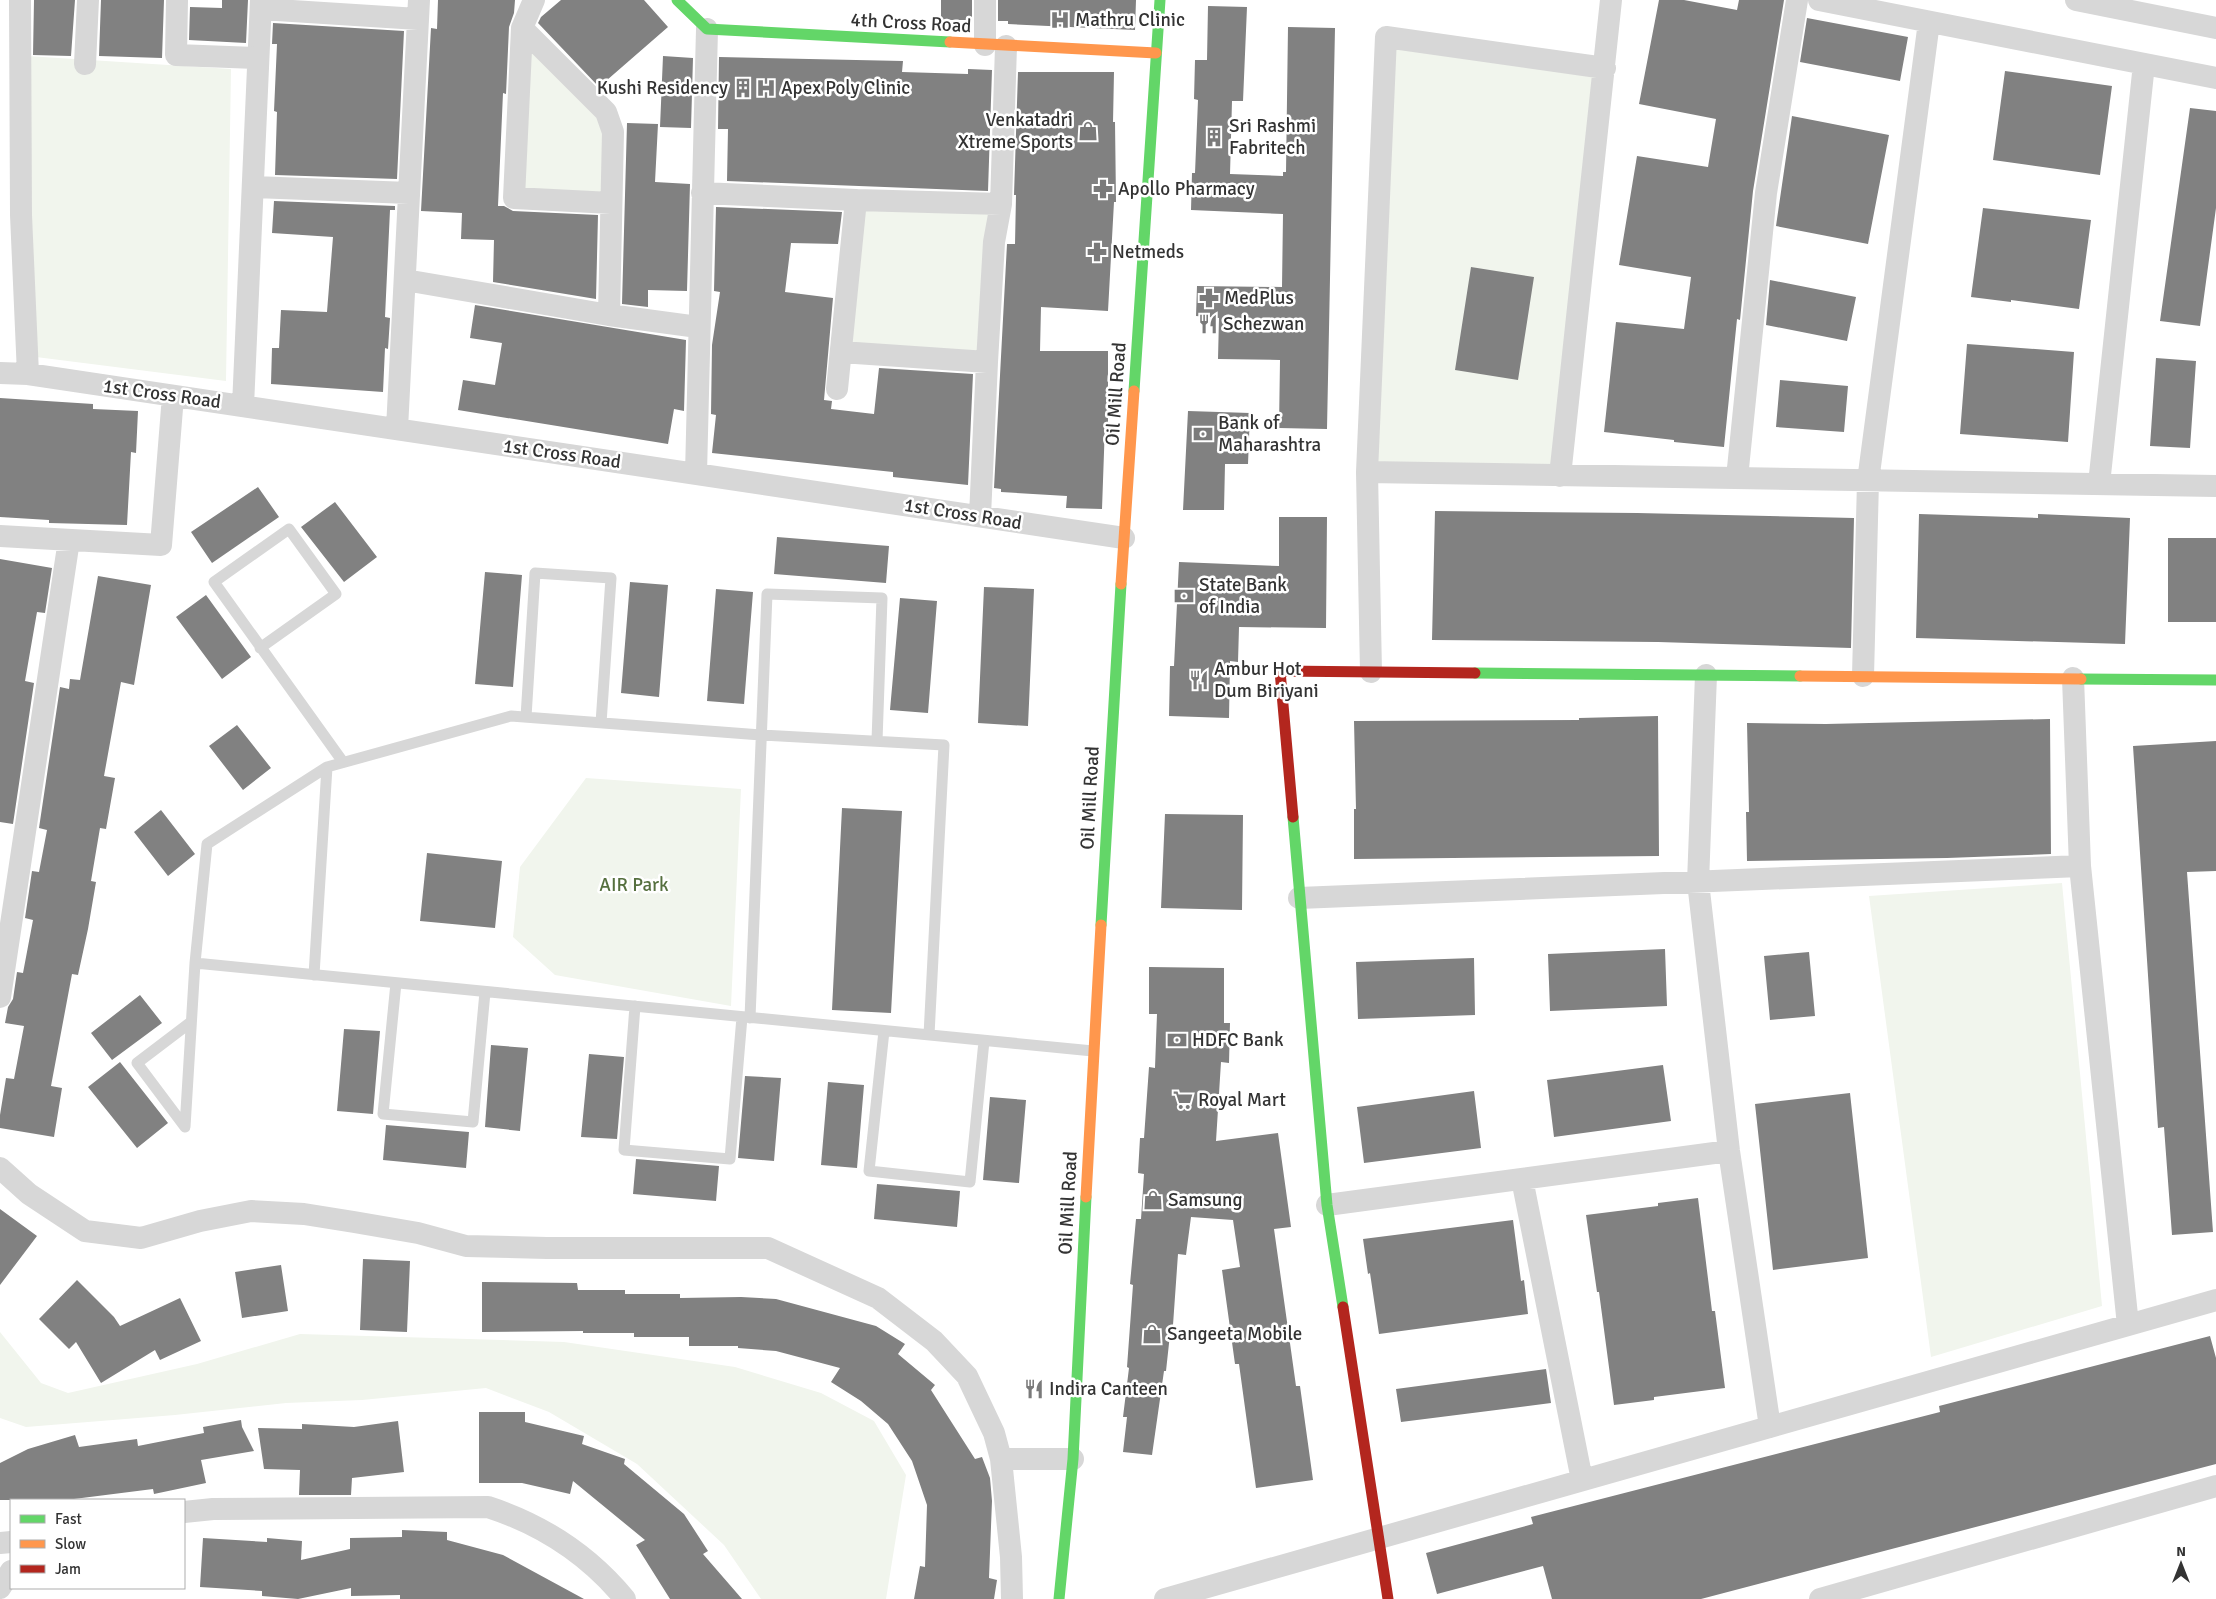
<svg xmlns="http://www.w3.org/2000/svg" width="2216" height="1599" viewBox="0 0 2216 1599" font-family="Signika,sans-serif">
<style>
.green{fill:#f1f5ed}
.building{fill:#818181}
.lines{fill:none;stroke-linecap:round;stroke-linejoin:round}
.lane{stroke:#d7d7d7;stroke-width:11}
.street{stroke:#d7d7d7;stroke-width:22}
.fast{stroke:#63d668;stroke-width:11}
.slow{stroke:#ff974d;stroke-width:11}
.jam{stroke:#b3261e;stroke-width:11}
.labels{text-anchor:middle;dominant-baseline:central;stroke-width:5;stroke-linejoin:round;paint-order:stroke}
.poi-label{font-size:19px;fill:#333;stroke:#fff;text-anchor:start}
.street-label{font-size:19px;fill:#333;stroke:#fff}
.park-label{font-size:19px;fill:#56703f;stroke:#fff}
</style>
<rect width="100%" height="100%" fill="#fff"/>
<!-- green -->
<path class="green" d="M 1386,37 L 1605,68 L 1560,476 L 1367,472 Z
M 528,47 L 600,115 L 606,132 L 604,194 L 522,190 Z
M 27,56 L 231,69 L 226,381 L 36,357 Z
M 860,204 L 991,208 L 983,358 L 846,348 Z
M 586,778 L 741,789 L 731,1006 L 555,975 L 513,937 L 520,867 Z
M 2062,883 L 2102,1306 L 1931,1357 L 1869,896 Z
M 0,1332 L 41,1383 L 68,1393 L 197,1364 L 300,1334 L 564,1342 L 735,1367 L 821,1393 L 874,1421 L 906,1475 L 886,1599 L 761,1599 L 724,1545 L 637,1464 L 549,1412 L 486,1388 L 362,1400 L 286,1403 L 175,1415 L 26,1427 L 0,1418 Z"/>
<!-- building -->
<path class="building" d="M 34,0 L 75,0 L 71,56 L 33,55 Z
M 101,0 L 164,0 L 162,58 L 99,56 Z
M 222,0 L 248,0 L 246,43 L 189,40 L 190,7 L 222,8 Z
M 438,0 L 515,0 L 514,13 L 509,27 L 506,94 L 503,93 L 498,206 L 504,206 L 513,211 L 598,215 L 596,299 L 493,282 L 494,240 L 461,239 L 462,213 L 421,211 L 431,28 L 437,29 Z
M 561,0 L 644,0 L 668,27 L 599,87 L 538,23 L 541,17 Z
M 941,0 L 972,0 L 972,20 L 941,20 Z
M 998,0 L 1136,0 L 1135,30 L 1008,24 L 1008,21 L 998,21 Z
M 1659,0 L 1684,0 L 1737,10 L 1739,0 L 1784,0 L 1753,191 L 1740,320 L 1737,319 L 1724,447 L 1674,442 L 1674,440 L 1604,432 L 1616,322 L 1684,329 L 1691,277 L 1619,265 L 1637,156 L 1708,167 L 1716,119 L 1639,104 Z
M 1208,6 L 1247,7 L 1243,101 L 1232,101 L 1230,174 L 1283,176 L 1283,172 L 1286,172 L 1288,27 L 1335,28 L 1327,429 L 1279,428 L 1280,360 L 1218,359 L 1219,318 L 1196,316 L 1197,286 L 1282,287 L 1283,214 L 1191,210 L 1192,173 L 1195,173 L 1198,100 L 1194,99 L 1195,60 L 1207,60 Z
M 1807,18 L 1908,37 L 1900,81 L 1800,62 Z
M 273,23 L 404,31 L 397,179 L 275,175 L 277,112 L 274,111 L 277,44 L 272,44 Z
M 663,56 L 693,58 L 691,128 L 660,127 Z
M 719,57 L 903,61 L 902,72 L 968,74 L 968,69 L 992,70 L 988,191 L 727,181 L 728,129 L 718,129 Z
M 2005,71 L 2112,86 L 2100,175 L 1993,160 Z
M 1018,72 L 1114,72 L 1113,122 L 1115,122 L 1116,202 L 1114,202 L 1108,311 L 1041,307 L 1040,351 L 1108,351 L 1108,424 L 1105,424 L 1102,509 L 1066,508 L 1067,496 L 1001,492 L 1001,489 L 994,488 L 1007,244 L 1015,244 L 1016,195 L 1014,195 Z
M 2190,108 L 2216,111 L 2216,208 L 2200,326 L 2160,321 Z
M 1792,116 L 1889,135 L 1868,244 L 1776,226 Z
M 627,123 L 658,124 L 655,182 L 690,184 L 687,291 L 648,290 L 648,307 L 622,304 Z
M 274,201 L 395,206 L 395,210 L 390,210 L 385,317 L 390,318 L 388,349 L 385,348 L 383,392 L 271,384 L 272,348 L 279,348 L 281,310 L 327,312 L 333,237 L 272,233 Z
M 716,207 L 842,212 L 838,244 L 791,243 L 785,292 L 833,298 L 824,400 L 832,401 L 831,409 L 874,414 L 879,368 L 973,374 L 968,485 L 893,477 L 893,472 L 712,453 L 716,415 L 711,414 L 712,345 L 720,292 L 714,291 Z
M 1983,208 L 2091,220 L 2079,309 L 2011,300 L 2011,302 L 1971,297 Z
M 1471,267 L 1534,277 L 1518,380 L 1455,370 Z
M 1770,280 L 1856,297 L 1847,341 L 1766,325 Z
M 475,305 L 686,340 L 684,411 L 674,409 L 668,444 L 458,410 L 463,380 L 495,385 L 502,343 L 470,338 Z
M 1967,344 L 2074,352 L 2068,442 L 1960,434 Z
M 2156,358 L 2196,361 L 2190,448 L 2150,446 Z
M 1780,380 L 1848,386 L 1844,432 L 1776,427 Z
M 0,398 L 93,404 L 93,409 L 138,411 L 136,453 L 131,452 L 127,525 L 49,523 L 49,520 L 0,517 Z
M 1188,411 L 1250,413 L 1248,464 L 1225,464 L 1224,510 L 1183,510 Z
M 258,487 L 279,517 L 212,563 L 191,532 Z
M 335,502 L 377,557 L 344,582 L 301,527 Z
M 1435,511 L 1637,513 L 1854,518 L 1851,648 L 1658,642 L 1432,640 Z
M 1919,514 L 2038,518 L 2038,514 L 2130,518 L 2125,644 L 1916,638 Z
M 1279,517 L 1327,517 L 1326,628 L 1239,627 L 1238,662 L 1230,661 L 1229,718 L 1169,716 L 1170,666 L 1174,666 L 1179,562 L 1279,566 Z
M 777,537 L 889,546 L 886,583 L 774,574 Z
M 2168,538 L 2216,538 L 2216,622 L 2168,622 Z
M 0,559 L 52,568 L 45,613 L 37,612 L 25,681 L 34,683 L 13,824 L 0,822 Z
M 485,572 L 522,575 L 513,687 L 475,684 Z
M 98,576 L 151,585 L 134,685 L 121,682 L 104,776 L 115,778 L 106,829 L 100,828 L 91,881 L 96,882 L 88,929 L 78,975 L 72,974 L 51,1086 L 62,1088 L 54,1137 L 0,1128 L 0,1115 L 6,1078 L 14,1079 L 24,1026 L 5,1023 L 8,1007 L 13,999 L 17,972 L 23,973 L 33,920 L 25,918 L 32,871 L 39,872 L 47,830 L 39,828 L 60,687 L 69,689 L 70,679 L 80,680 Z
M 630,582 L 668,585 L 659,697 L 621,693 Z
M 984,587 L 1034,589 L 1028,726 L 978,723 Z
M 716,589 L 753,592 L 744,704 L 707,701 Z
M 206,595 L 251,657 L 222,679 L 176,617 Z
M 900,598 L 937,601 L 928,713 L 890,710 Z
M 1658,716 L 1659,856 L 1354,859 L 1354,809 L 1356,809 L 1354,721 L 1579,720 L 1579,718 Z
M 2050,719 L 2051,854 L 1947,858 L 1747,861 L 1746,812 L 1749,812 L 1747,723 L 1826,724 Z
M 237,725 L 271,768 L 243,790 L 209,746 Z
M 2216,741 L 2216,871 L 2187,872 L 2213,1232 L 2172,1235 L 2164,1127 L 2158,1128 L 2133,746 Z
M 842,808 L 902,811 L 891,1013 L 832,1010 Z
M 161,810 L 195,854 L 168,876 L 134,832 Z
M 1165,814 L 1243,815 L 1242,910 L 1161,908 Z
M 427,853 L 502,861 L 495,928 L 420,921 Z
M 1665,949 L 1667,1006 L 1550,1011 L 1548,954 Z
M 1809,952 L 1815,1016 L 1770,1020 L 1764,956 Z
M 1474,958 L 1475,1015 L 1358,1019 L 1356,962 Z
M 1149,967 L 1224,968 L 1224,1023 L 1230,1023 L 1229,1063 L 1221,1062 L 1216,1141 L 1278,1133 L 1291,1227 L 1274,1229 L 1296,1386 L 1300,1386 L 1313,1480 L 1256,1488 L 1239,1364 L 1235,1364 L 1222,1270 L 1240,1267 L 1233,1220 L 1191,1217 L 1186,1255 L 1178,1254 L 1173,1325 L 1171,1325 L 1166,1371 L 1164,1371 L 1152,1455 L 1123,1452 L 1127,1417 L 1123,1417 L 1129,1368 L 1127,1367 L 1133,1285 L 1130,1284 L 1136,1219 L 1141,1219 L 1144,1174 L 1138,1173 L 1140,1138 L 1144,1138 L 1149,1067 L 1155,1068 L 1157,1014 L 1149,1014 Z
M 140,995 L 162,1023 L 112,1060 L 91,1033 Z
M 344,1029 L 380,1031 L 373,1114 L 337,1111 Z
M 491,1045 L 528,1048 L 520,1131 L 485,1127 Z
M 589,1054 L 624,1057 L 617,1139 L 581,1137 Z
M 120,1062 L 168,1123 L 137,1148 L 88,1087 Z
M 1663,1065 L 1671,1121 L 1554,1137 L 1547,1080 Z
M 745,1076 L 781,1078 L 774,1161 L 738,1158 Z
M 828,1082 L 864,1085 L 857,1168 L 821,1165 Z
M 1474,1091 L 1481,1148 L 1364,1163 L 1357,1107 Z
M 1850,1093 L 1868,1258 L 1773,1270 L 1755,1104 Z
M 990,1097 L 1026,1100 L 1019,1183 L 983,1180 Z
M 386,1125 L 469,1132 L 466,1168 L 383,1160 Z
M 636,1159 L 719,1166 L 716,1201 L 633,1194 Z
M 877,1184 L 960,1191 L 957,1227 L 874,1219 Z
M 1698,1198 L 1712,1311 L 1715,1311 L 1725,1388 L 1654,1397 L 1654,1400 L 1614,1405 L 1599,1292 L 1597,1292 L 1586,1215 L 1658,1206 L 1658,1203 Z
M 0,1209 L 37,1236 L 0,1285 Z
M 1513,1220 L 1521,1281 L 1524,1280 L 1528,1314 L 1379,1334 L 1370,1273 L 1368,1274 L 1363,1239 Z
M 363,1259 L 410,1261 L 407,1332 L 360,1330 Z
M 281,1265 L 288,1311 L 242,1318 L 235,1272 Z
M 77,1280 L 114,1317 L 120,1326 L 180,1298 L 201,1341 L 160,1360 L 155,1350 L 101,1383 L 76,1342 L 69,1349 L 39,1319 Z
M 482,1282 L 577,1283 L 578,1290 L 625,1290 L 625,1294 L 680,1294 L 680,1298 L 741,1297 L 776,1299 L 876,1326 L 905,1344 L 898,1354 L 935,1385 L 931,1390 L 975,1459 L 982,1457 L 990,1478 L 992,1501 L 989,1578 L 997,1580 L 994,1599 L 914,1599 L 920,1566 L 925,1567 L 927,1505 L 912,1461 L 888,1424 L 861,1401 L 831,1382 L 840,1368 L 776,1351 L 738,1348 L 738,1346 L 689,1346 L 689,1337 L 634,1337 L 634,1333 L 583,1333 L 583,1331 L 482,1332 Z
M 2210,1336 L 2216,1358 L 2216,1464 L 1701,1599 L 1552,1599 L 1543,1566 L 1437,1594 L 1426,1553 L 1533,1524 L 1531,1517 L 1940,1412 L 1939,1406 Z
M 1546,1369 L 1551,1403 L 1401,1422 L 1396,1389 Z
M 479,1412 L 525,1412 L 525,1422 L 584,1436 L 582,1444 L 625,1459 L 624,1464 L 684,1514 L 708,1551 L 703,1554 L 742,1599 L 670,1599 L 636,1545 L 645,1540 L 573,1481 L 570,1494 L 522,1483 L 479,1483 Z
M 241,1420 L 242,1427 L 254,1451 L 201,1460 L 206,1483 L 154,1494 L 153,1489 L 66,1500 L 0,1500 L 0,1463 L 28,1449 L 75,1435 L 79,1447 L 137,1439 L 138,1446 L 204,1433 L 203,1427 Z
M 398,1421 L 404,1472 L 352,1478 L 351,1495 L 299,1495 L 300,1470 L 264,1469 L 258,1428 L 302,1429 L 302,1424 L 354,1427 Z
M 402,1530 L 447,1532 L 447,1540 L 503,1555 L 584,1599 L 400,1599 L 400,1595 L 351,1596 L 351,1588 L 298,1599 L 262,1596 L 262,1591 L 200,1587 L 203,1538 L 267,1542 L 267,1538 L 302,1541 L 301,1560 L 350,1549 L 350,1538 L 402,1537 Z"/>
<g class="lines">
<!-- lane -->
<path class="lane" d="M 260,648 L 336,594 L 289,529 L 214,582 L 343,762
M 526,717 L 535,573 L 611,578 L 601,723
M 195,963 L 1093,1051
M 314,975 L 327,767
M 396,983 L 383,1114 L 473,1122 L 485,992
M 635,1006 L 624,1150 L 730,1159 L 742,1017
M 750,1018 L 767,594 L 882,598 L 877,741
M 191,1022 L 137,1063 L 185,1127 L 195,963 L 207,844 L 327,767 L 511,716 L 761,735 L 944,745 L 929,1035
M 884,1031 L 869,1171 L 970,1182 L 984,1041"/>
<!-- street -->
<path class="street" d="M 20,0 L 21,215 L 28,374
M 177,0 L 176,55 L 258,58
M 534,0 L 522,28 L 514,198 L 611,203
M 1819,0 L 2216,78
M 2076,0 L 2216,28
M 261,9 L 418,19
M 522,28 L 606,112 L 613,132 L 609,315 L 698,327
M 985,45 L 985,0
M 85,64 L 88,0
M 253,187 L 409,193
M 702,193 L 856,200
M 405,280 L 609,315
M 841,352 L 987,362 L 994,242 L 1001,204 L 1006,46
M 0,373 L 28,374 L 1124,538
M 837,389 L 856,200 L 1001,204
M 243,406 L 261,0
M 397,429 L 419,0
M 1367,472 L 2216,486
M 696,474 L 707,29
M 1560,476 L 1611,0
M 1737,478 L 1766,193 L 1797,0
M 2099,484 L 2144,64
M 980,516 L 987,362
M 0,536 L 161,545 L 173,396
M 1371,672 L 1367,472 L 1386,37 L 1605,68
M 1706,675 L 1698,882 L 1729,1151 L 1770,1427
M 1863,676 L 1868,481 L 1929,22
M 2073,678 L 2080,866 L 2128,1325
M 1299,898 L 2080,866
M 0,997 L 69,540
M 0,1168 L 29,1194 L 85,1231 L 141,1238 L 200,1221 L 251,1211 L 304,1214 L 354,1222 L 418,1233 L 466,1246 L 547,1248 L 768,1248 L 878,1298 L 934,1341 L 967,1376 L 994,1433 L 1001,1459 L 1011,1557 L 1012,1599
M 1522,1179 L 1582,1480
M 1327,1205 L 1729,1151
M 1001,1459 L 1073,1459
M 184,1512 L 213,1509 L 488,1507 C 543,1525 588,1554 625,1599
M 0,1543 L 11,1542
M 0,1588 L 11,1571
M 1165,1599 L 2216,1300
M 1820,1599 L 2216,1486"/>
<!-- fast -->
<path class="fast" d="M 677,0 L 707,29 L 950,42
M 1134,391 L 1160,0
M 1475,673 L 1800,676
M 2081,679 L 2216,680
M 1293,817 L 1327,1205 L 1343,1307
M 1101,925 L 1121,584
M 1059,1599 L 1073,1459 L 1086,1197"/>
<!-- slow -->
<path class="slow" d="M 950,42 L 1156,53
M 1121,584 L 1134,391
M 1800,676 L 2081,679
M 1086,1197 L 1101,925"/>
<!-- jam -->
<path class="jam" d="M 1293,817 L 1280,671 L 1475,673
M 1343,1307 L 1388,1599"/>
</g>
<!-- icons -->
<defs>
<symbol id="hospital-bare" viewBox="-9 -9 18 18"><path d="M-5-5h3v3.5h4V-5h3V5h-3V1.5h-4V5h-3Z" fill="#7a7a7a" stroke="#fff" stroke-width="2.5" paint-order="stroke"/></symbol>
<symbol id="building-bare" viewBox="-9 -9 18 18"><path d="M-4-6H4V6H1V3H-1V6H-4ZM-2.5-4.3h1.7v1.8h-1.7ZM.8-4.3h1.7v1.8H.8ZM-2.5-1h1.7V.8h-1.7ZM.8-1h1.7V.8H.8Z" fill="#7a7a7a" stroke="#fff" stroke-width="2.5" paint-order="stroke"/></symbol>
<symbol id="shop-bare" viewBox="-9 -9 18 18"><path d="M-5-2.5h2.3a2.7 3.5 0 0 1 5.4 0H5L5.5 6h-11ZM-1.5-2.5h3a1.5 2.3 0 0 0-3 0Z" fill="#7a7a7a" stroke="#fff" stroke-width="2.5" paint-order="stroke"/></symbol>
<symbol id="pharmacy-bare" viewBox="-9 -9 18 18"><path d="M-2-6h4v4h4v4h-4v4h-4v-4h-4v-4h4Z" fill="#7a7a7a" stroke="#fff" stroke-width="2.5" paint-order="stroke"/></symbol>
<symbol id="restaurant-bare" viewBox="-9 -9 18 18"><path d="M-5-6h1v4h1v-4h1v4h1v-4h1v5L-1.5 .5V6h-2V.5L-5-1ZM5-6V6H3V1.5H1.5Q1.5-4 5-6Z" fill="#7a7a7a" stroke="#fff" stroke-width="2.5" paint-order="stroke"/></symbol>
<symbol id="bank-bare" viewBox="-9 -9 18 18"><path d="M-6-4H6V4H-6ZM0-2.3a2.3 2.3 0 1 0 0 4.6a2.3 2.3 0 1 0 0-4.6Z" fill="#7a7a7a" stroke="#fff" stroke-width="2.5" paint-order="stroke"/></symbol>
<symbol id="supermarket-bare" viewBox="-9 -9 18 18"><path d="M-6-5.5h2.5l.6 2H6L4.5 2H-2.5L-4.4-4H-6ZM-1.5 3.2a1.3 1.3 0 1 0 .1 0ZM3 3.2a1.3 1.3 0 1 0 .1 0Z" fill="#7a7a7a" stroke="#fff" stroke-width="2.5" paint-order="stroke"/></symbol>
</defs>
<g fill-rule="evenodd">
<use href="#hospital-bare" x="1046" y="6" width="28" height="28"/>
<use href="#building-bare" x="729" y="74" width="28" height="28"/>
<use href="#hospital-bare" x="752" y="74" width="28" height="28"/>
<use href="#shop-bare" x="1074" y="117" width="28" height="28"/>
<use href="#building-bare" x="1200" y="123" width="28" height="28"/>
<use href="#pharmacy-bare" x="1089" y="175" width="28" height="28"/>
<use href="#pharmacy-bare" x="1083" y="238" width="28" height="28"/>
<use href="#pharmacy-bare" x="1195" y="284" width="28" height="28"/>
<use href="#restaurant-bare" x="1194" y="310" width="28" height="28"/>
<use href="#bank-bare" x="1189" y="420" width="28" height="28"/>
<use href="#bank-bare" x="1170" y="582" width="28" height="28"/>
<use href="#restaurant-bare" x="1185" y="666" width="28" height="28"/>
<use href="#bank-bare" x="1163" y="1026" width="28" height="28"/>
<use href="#supermarket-bare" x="1169" y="1086" width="28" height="28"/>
<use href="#shop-bare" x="1139" y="1186" width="28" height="28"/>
<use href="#shop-bare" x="1138" y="1320" width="28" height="28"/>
<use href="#restaurant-bare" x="1020" y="1375" width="28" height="28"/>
</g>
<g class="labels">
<!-- poi labels -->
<g class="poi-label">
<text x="1075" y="20">Mathru Clinic</text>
<text x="728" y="88" text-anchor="end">Kushi Residency</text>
<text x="781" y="88">Apex Poly Clinic</text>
<text x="1073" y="120" text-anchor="end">Venkatadri<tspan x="1073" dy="22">Xtreme Sports</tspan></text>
<text x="1229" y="126">Sri Rashmi<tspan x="1229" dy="22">Fabritech</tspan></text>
<text x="1118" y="189">Apollo Pharmacy</text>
<text x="1112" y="252">Netmeds</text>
<text x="1224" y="298">MedPlus</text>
<text x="1223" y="324">Schezwan</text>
<text x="1218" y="423">Bank of<tspan x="1218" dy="22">Maharashtra</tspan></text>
<text x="1199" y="585">State Bank<tspan x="1199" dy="22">of India</tspan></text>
<text x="1214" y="669">Ambur Hot<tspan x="1214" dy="22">Dum Biriyani</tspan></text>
<text x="1192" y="1040">HDFC Bank</text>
<text x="1198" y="1100">Royal Mart</text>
<text x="1168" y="1200">Samsung</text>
<text x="1167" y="1334">Sangeeta Mobile</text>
<text x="1049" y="1389">Indira Canteen</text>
</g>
<!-- street labels -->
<g class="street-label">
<text transform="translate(911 23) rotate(3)">4th Cross Road</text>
<text transform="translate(162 394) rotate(8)">1st Cross Road</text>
<text transform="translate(1116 394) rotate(-86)">Oil Mill Road</text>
<text transform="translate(562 454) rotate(8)">1st Cross Road</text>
<text transform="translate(963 514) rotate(9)">1st Cross Road</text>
<text transform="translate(1090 798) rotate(-87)">Oil Mill Road</text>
<text transform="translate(1068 1203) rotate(-87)">Oil Mill Road</text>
</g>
<!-- park labels -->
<g class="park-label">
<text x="634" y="885">AIR Park</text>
</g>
</g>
<!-- legend -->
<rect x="10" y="1499" width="175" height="90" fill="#ffffff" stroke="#adadad"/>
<rect x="20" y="1515" width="25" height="8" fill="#63d668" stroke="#adadad"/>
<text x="55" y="1524" font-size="15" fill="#333333">Fast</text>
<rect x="20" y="1540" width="25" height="8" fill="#ff974d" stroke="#adadad"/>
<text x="55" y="1549" font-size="15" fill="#333333">Slow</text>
<rect x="20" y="1565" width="25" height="8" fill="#b3261e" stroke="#adadad"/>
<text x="55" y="1574" font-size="15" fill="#333333">Jam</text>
<!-- north arrow -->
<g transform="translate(2181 1564)" stroke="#ffffff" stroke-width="4" paint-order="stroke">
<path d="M0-4L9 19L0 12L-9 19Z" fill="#333333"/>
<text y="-8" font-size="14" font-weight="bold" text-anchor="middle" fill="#333333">N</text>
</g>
</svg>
